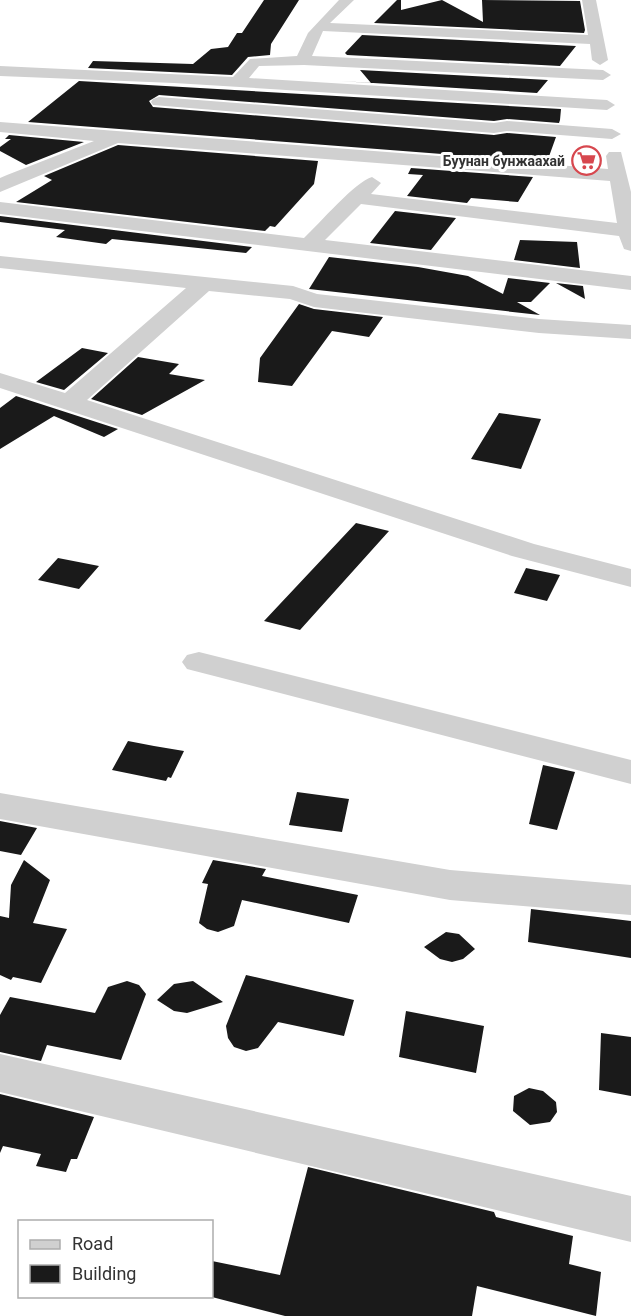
<svg xmlns="http://www.w3.org/2000/svg" width="631" height="1316" viewBox="0 0 631 1316" font-family="Roboto,sans-serif">
<style>
.building{fill:#1a1a1a}
.lines{fill:none;stroke-linecap:round;stroke-linejoin:round}
.minor{fill:#d0d0d0;fill-rule:evenodd}
.labels{text-anchor:middle;dominant-baseline:central;stroke-width:6;stroke-linejoin:round;paint-order:stroke}
.far-poi-label{font-size:14px;font-weight:bold;fill:#333;stroke:#fff;text-anchor:end}
</style>
<rect width="100%" height="100%" fill="#fff"/>
<!-- building -->
<path class="building" d="M 264,0 L 299,0 L 271,44 L 270,55 L 248,57 L 232,75 L 88,68 L 93,61 L 193,64 L 211,49 L 228,47 L 237,33 L 242,33 Z
M 397,0 L 401,0 L 401,10 L 442,0 L 483,22 L 482,0 L 580,1 L 585,30 L 584,33 L 374,23 Z
M 362,35 L 576,46 L 560,66 L 347,55 L 345,53 Z
M 360,70 L 548,80 L 537,93 L 340,81 L 371,83 Z
M 79,81 L 561,109 L 560,120 L 559,123 L 507,119 L 494,121 L 159,95 L 149,101 L 153,107 L 494,135 L 507,133 L 556,137 L 547,162 L 28,122 Z
M 9,135 L 84,142 L 26,165 L 0,151 L 0,147 L 11,139 L 5,139 Z
M 118,145 L 318,161 L 314,184 L 275,227 L 270,226 L 265,231 L 16,202 L 52,180 L 44,176 Z
M 411,168 L 533,177 L 518,202 L 471,198 L 467,203 L 407,196 L 423,175 L 408,174 Z
M 395,211 L 456,218 L 431,250 L 370,243 Z
M 0,216 L 252,247 L 246,253 L 112,239 L 106,244 L 56,237 L 65,230 L 0,222 Z
M 520,240 L 577,242 L 580,268 L 514,260 Z
M 329,257 L 418,267 L 468,276 L 503,294 L 508,278 L 550,283 L 531,302 L 517,302 L 540,315 L 309,289 Z
M 556,283 L 583,286 L 585,299 Z
M 299,304 L 314,309 L 383,317 L 369,337 L 332,331 L 292,386 L 258,382 L 260,358 Z
M 82,348 L 108,353 L 64,390 L 36,382 Z
M 138,357 L 179,364 L 169,374 L 205,380 L 142,415 L 91,399 Z
M 16,396 L 118,429 L 104,437 L 54,416 L 0,449 L 0,408 Z
M 499,413 L 541,419 L 521,469 L 471,459 Z
M 356,523 L 389,531 L 300,630 L 264,621 Z
M 58,558 L 99,566 L 79,589 L 38,580 Z
M 526,568 L 560,575 L 547,601 L 514,593 Z
M 128,741 L 154,746 L 184,751 L 171,778 L 168,777 L 166,781 L 112,770 Z
M 543,765 L 575,772 L 557,830 L 529,824 Z
M 297,792 L 349,799 L 342,832 L 289,825 Z
M 0,821 L 37,828 L 21,855 L 0,851 Z
M 24,860 L 50,880 L 33,923 L 67,929 L 41,983 L 13,977 L 11,980 L 0,975 L 0,916 L 9,918 L 11,885 Z
M 213,860 L 266,869 L 262,876 L 358,895 L 349,923 L 242,900 L 234,926 L 218,932 L 207,929 L 199,923 L 208,884 L 202,883 Z
M 531,909 L 631,921 L 631,958 L 528,942 Z
M 446,932 L 459,934 L 475,949 L 463,959 L 452,962 L 440,959 L 424,947 Z
M 246,975 L 354,1000 L 344,1036 L 278,1022 L 258,1048 L 246,1051 L 234,1047 L 228,1038 L 226,1026 Z
M 127,981 L 139,985 L 146,994 L 121,1060 L 47,1045 L 41,1061 L 0,1052 L 0,1015 L 10,997 L 95,1013 L 108,987 Z
M 193,981 L 223,1002 L 187,1013 L 174,1011 L 157,1000 L 174,984 Z
M 406,1011 L 484,1026 L 476,1073 L 399,1057 Z
M 601,1033 L 631,1037 L 631,1096 L 599,1090 Z
M 529,1088 L 543,1091 L 556,1102 L 557,1112 L 550,1122 L 530,1125 L 513,1111 L 514,1096 Z
M 0,1094 L 94,1117 L 77,1159 L 71,1159 L 66,1172 L 36,1166 L 41,1154 L 3,1146 L 0,1153 Z
M 308,1167 L 494,1212 L 496,1217 L 573,1236 L 569,1264 L 601,1272 L 596,1316 L 477,1286 L 472,1316 L 285,1316 L 212,1297 L 212,1261 L 280,1275 Z"/>
<g class="lines">
<!-- minor -->
<path class="minor" d="M 339,0 L 354,0 L 330,23 L 588,35 L 582,0 L 596,0 L 608,60 L 600,65 L 592,60 L 590,44 L 323,31 L 312,56 L 603,70 L 611,75 L 603,80 L 304,65 L 259,66 L 249,78 L 607,100 L 615,105 L 607,110 L 174,83 L 0,76 L 0,66 L 233,77 L 250,59 L 297,56 L 308,33 Z
M 159,97 L 494,123 L 507,121 L 612,129 L 621,134 L 612,139 L 507,131 L 494,133 L 153,105 L 151,102 L 153,99 Z
M 0,122 L 608,169 L 606,156 L 609,152 L 621,152 L 631,192 L 631,251 L 624,249 L 619,236 L 361,204 L 325,240 L 631,276 L 631,290 L 0,214 L 0,202 L 304,238 C 319,224 356,181 372,177 L 381,183 L 371,194 L 617,223 L 610,181 L 118,143 L 0,192 L 0,178 L 7,175 L 94,141 L 0,132 Z
M 0,256 L 293,286 L 317,294 L 539,319 L 631,325 L 631,339 L 539,333 L 314,307 L 290,299 L 209,291 L 87,400 L 534,544 L 631,569 L 631,587 L 512,556 L 0,388 L 0,373 L 65,393 L 186,288 L 0,268 Z
M 199,652 L 631,760 L 631,784 L 187,669 L 182,662 L 187,655 Z
M 0,793 L 450,870 L 631,885 L 631,915 L 450,900 L 0,819 Z
M 0,1054 L 631,1196 L 631,1242 L 0,1092 Z"/>
</g>
<!-- icons -->
<defs>
<symbol id="supermarket-ring" viewBox="-11 -11 22 22"><circle r="9.5" fill="#fff" stroke="#d7474e" stroke-width="1.5"/><path d="M-6-5.5h2.5l.6 2H6L4.5 2H-2.5L-4.4-4H-6ZM-1.5 3.2a1.3 1.3 0 1 0 .1 0ZM3 3.2a1.3 1.3 0 1 0 .1 0Z" fill="#d7474e"/></symbol>
</defs>
<g fill-rule="evenodd">
<use href="#supermarket-ring" x="570" y="144" width="33" height="33"/>
</g>
<g class="labels">
<!-- far-poi labels -->
<g class="far-poi-label">
<text x="565" y="161">Буунан бунжаахай</text>
</g>
</g>
<!-- legend -->
<rect x="18" y="1220" width="195" height="78" fill="#ffffff" stroke="#adadad" stroke-width="1.5"/>
<rect x="30" y="1240" width="30" height="9" fill="#d0d0d0" stroke="#adadad" stroke-width="1.5"/>
<text x="72" y="1250" font-size="18" fill="#333333">Road</text>
<rect x="30" y="1265" width="30" height="18" fill="#1a1a1a" stroke="#adadad" stroke-width="1.5"/>
<text x="72" y="1280" font-size="18" fill="#333333">Building</text>
</svg>
